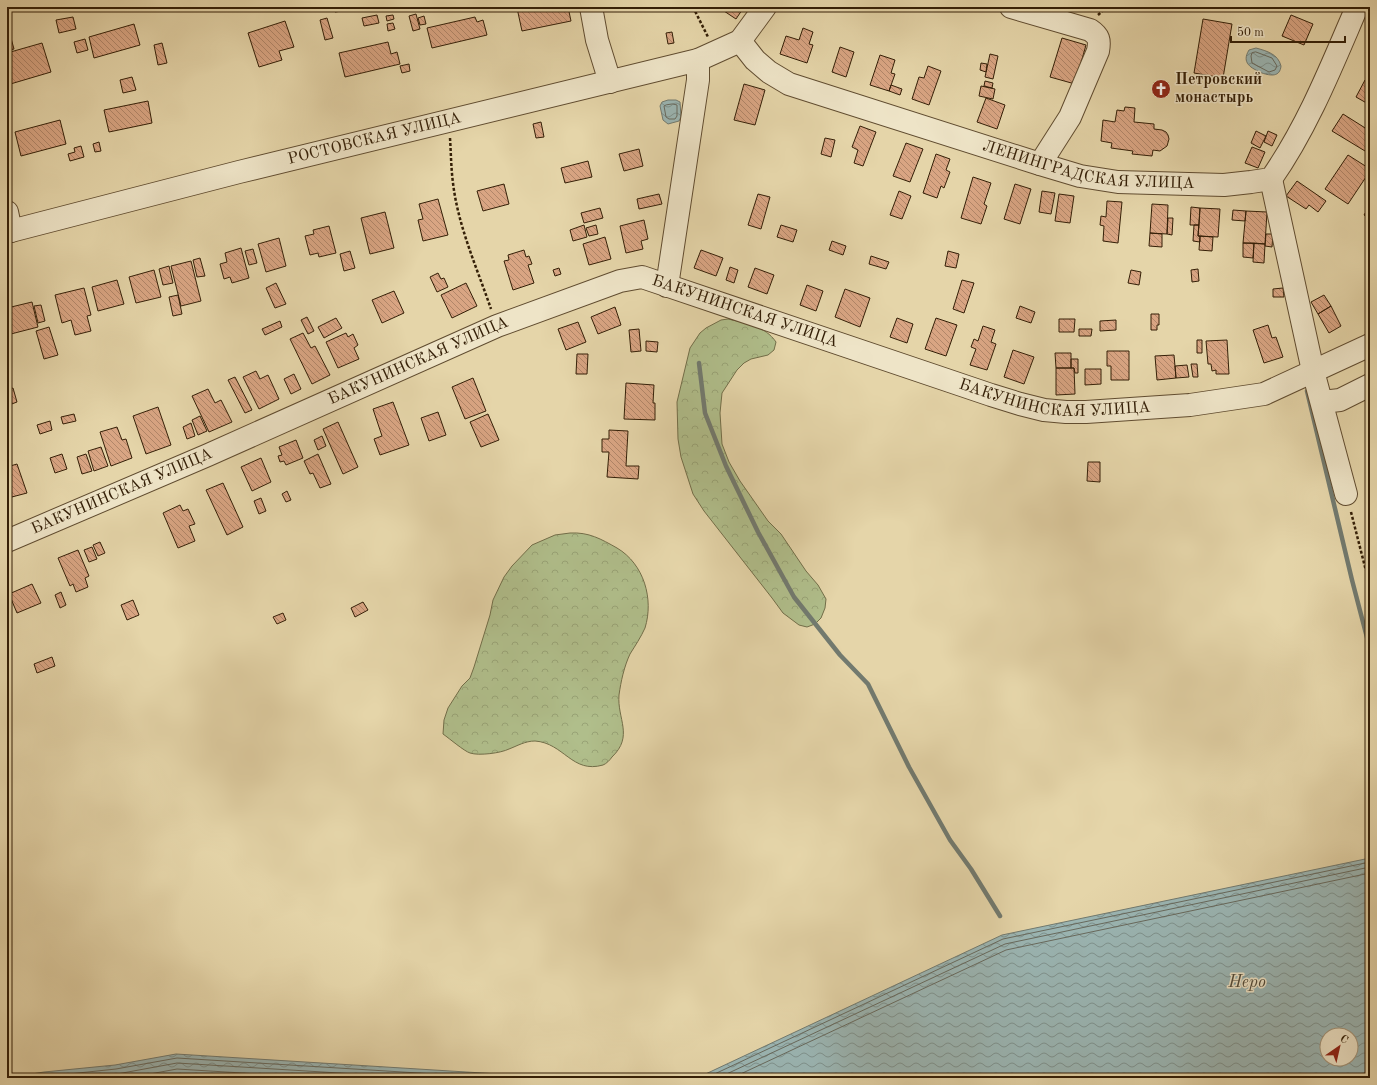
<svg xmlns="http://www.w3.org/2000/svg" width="1377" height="1085" viewBox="0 0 1377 1085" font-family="'Old Standard TT',serif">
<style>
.forest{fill:url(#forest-crowns);stroke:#726e49}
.water{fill:url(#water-waves);stroke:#727a6f;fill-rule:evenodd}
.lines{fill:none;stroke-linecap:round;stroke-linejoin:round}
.shore{stroke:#686a5e;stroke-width:1}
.stream{stroke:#727a6f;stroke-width:4.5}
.building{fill:url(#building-back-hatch);stroke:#341f07}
.minor-casing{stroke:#604c30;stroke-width:24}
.path{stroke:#341f07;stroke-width:2.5;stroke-dasharray:3 2;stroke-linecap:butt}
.minor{stroke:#eee4c7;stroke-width:22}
.labels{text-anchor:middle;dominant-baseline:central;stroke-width:3;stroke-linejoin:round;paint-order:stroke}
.poi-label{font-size:16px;font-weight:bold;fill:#341f07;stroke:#eee4c7;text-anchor:start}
.street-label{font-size:16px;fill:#341f07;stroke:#eee4c7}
.water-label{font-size:17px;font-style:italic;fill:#534c3b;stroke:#eee4c7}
</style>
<defs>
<pattern id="forest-crowns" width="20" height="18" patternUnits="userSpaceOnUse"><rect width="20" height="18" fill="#b0be8b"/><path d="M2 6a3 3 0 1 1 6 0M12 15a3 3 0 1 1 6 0" fill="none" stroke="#98a376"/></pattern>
<pattern id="water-waves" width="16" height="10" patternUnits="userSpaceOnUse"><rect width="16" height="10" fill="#9bb6b4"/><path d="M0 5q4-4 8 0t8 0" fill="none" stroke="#7f9390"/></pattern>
<pattern id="building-back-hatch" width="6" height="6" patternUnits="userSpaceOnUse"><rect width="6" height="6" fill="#d9a583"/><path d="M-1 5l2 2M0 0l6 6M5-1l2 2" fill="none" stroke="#b18669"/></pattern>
</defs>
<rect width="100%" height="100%" fill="#e5d5a9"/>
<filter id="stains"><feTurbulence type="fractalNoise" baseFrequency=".005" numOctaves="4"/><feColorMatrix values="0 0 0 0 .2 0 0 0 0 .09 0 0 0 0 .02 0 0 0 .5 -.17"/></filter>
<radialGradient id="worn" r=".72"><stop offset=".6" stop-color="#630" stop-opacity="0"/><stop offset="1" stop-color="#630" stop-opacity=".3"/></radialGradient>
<!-- forest -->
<path class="forest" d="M 728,319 C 746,323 765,326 776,342 L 774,350 L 768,355 L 751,359 L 744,363 L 737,370 L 722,393 L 720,413 L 722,444 L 729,462 L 740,481 L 768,521 L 781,534 L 806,571 L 818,585 L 826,599 L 825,608 L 821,618 L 815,624 L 807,627 L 799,625 L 783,613 L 772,598 L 704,511 L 693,494 L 681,457 L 678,439 L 677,402 L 690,348 L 700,333 L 706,328 L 721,320 Z
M 570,533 C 589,532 601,539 617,548 C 644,564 654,599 645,628 C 641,637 635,646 630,654 C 624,667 621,681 619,695 C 617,719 634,736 612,757 C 610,760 606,764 603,765 C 572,774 564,743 535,741 C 525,741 517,746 509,749 C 501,753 479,756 470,753 C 464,751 450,739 443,734 L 444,720 L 448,708 L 462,686 L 470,678 L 474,667 L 490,615 L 493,600 L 504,577 L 512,566 L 532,545 L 555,535 Z"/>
<!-- water -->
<path class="water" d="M 1256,48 C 1267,51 1278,54 1281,66 C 1280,77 1271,76 1262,73 C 1251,68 1241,63 1249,50 Z
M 668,100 L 676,100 L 680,102 L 681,117 L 679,121 L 668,124 L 663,120 L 660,106 L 662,102 Z
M 1370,858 L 1370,1078 L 697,1078 L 1002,935 ZM 1327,1035 L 1351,1035 L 1351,1059 L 1327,1059 Z
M 176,1054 L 563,1078 L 7,1078 L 44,1072 L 115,1065 Z"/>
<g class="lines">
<!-- shore -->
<path class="shore" d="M 1256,52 L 1272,58 L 1277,66 L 1275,70 L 1269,72 L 1252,63 L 1251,56 L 1252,53 Z
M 673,104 L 677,105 L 677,116 L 675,119 L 669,119 L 666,117 L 664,106 L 666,105 Z
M 31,1078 L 116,1069 L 177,1058 L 499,1078
M 73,1078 L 117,1074 L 177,1063 L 420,1078
M 128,1078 L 177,1069 L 324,1078
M 706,1078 L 1003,939 L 1370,862
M 718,1078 L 1005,944 L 1370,867
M 732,1078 L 1006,950 L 1370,873"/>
<!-- stream -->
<path class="stream" d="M 699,363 L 705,413 L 726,466 L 758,532 L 794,597 L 840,655 L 868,684 L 909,767 L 950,840 L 971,869 L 1000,916
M 1307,391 L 1352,580 L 1370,649"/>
</g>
<!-- building -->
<path class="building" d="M 334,7 L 341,7 L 342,11 L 335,12 Z
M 522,7 L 568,7 L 571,21 L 522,31 L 517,8 Z
M 723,7 L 744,7 L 736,19 L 721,9 Z
M 416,14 L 420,29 L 413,31 L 409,16 Z
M 377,15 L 379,23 L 364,26 L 362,18 Z
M 393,15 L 394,19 L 387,21 L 386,16 Z
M 1291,15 L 1313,24 L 1304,45 L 1282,36 Z
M 424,16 L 426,24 L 420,25 L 418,18 Z
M 73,17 L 76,29 L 59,33 L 56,20 Z
M 475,17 L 477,22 L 483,20 L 487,35 L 432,48 L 427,28 Z
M 327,18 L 333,38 L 325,40 L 320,20 Z
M 1203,19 L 1232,24 L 1223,78 L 1194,73 Z
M 285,21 L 294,47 L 279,51 L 282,60 L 259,67 L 248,33 Z
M 393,23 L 395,29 L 388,31 L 387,24 Z
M 134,24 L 140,45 L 94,58 L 89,37 Z
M 803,28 L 813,32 L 809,44 L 813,45 L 807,63 L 780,54 L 786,36 L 799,40 Z
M 7,31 L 9,31 L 14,49 L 7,51 Z
M 672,32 L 674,43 L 668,44 L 666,33 Z
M 1062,38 L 1086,45 L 1075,84 L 1050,77 Z
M 85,39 L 88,50 L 77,53 L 74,42 Z
M 388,42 L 391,54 L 397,52 L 400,64 L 345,77 L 339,53 Z
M 42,43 L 51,72 L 7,85 L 7,53 Z
M 162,43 L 167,63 L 158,65 L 154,45 Z
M 840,47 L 854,52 L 846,77 L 832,72 Z
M 990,54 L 998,56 L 993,79 L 985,77 Z
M 880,55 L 895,60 L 891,73 L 895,74 L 889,91 L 870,85 Z
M 981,63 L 987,64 L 986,72 L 980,70 Z
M 409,64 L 410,71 L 402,73 L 400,66 Z
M 928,66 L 941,71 L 929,105 L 912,99 L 919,77 L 924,78 Z
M 132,77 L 136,90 L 123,93 L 120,80 Z
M 1365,80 L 1370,83 L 1370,105 L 1356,97 Z
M 985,81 L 993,83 L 992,88 L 984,86 Z
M 744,84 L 765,90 L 755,125 L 734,120 Z
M 891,85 L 902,89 L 900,95 L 889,91 Z
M 981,86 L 995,89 L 993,99 L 979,96 Z
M 986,98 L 1005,105 L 997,129 L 977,122 Z
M 148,101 L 152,123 L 109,132 L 104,110 Z
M 1125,107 L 1135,108 L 1134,122 L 1154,124 L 1154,129 L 1162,130 L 1166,132 L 1168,135 L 1169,139 L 1167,146 L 1160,151 L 1153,150 L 1152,156 L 1132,154 L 1133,151 L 1111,148 L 1112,143 L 1101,141 L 1103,120 L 1115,122 L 1117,110 L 1124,111 Z
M 1343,114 L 1370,131 L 1370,142 L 1365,151 L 1332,131 Z
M 60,120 L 66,144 L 21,156 L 15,132 Z
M 541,122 L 544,137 L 536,138 L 533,124 Z
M 860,126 L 876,132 L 863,166 L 854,163 L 858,150 L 852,147 Z
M 1256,131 L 1266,136 L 1260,148 L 1251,143 Z
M 1268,131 L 1277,135 L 1272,146 L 1264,142 Z
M 825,138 L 835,140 L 831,157 L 821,154 Z
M 99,142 L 101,151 L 95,152 L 93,144 Z
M 906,143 L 923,149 L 910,182 L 893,176 Z
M 81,146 L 84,157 L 70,161 L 68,154 L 75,152 L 74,148 Z
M 1252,147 L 1265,152 L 1258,168 L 1245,163 Z
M 639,149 L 643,166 L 624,171 L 619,154 Z
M 936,154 L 950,159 L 946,170 L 950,172 L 944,188 L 941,186 L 937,198 L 923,193 Z
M 1348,155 L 1370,169 L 1370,171 L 1348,204 L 1325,189 Z
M 588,161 L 592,177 L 565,183 L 561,168 Z
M 973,177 L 991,183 L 984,204 L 987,206 L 981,224 L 961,218 Z
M 1297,181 L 1326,201 L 1318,212 L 1309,205 L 1306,209 L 1286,196 Z
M 504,184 L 509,204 L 483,211 L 477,191 Z
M 1015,184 L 1031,189 L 1020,224 L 1004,219 Z
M 899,191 L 911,196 L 902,219 L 890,215 Z
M 1042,191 L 1055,193 L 1051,214 L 1039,212 Z
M 659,194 L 662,204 L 639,209 L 637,199 Z
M 758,194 L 770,197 L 761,229 L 748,225 Z
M 1059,194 L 1074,196 L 1070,223 L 1055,221 Z
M 438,199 L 448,235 L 423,241 L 418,220 L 423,219 L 419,204 Z
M 1107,201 L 1122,202 L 1118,243 L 1103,241 L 1104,226 L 1100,225 L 1101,216 L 1106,217 Z
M 1152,204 L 1168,205 L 1167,234 L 1150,233 Z
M 1370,205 L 1370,219 L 1364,215 Z
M 1191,207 L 1200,208 L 1199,225 L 1190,225 Z
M 600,208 L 603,218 L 584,223 L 581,213 Z
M 1200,208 L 1220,209 L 1218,237 L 1198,236 Z
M 1233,210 L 1246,211 L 1245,221 L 1232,220 Z
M 1246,211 L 1267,212 L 1265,244 L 1243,243 Z
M 385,212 L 394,248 L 370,254 L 361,218 Z
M 1168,218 L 1173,218 L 1172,235 L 1167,234 Z
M 644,220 L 648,239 L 641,241 L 643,249 L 626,253 L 620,226 Z
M 584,225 L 587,237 L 573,241 L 570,230 Z
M 596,225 L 598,234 L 589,236 L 586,228 Z
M 781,225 L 797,230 L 793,242 L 777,237 Z
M 1194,225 L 1199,225 L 1198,236 L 1200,236 L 1200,242 L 1193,241 Z
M 329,226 L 336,253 L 319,257 L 318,253 L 310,255 L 305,236 L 314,234 L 313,230 Z
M 1150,233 L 1162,234 L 1162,247 L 1149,246 Z
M 1266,234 L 1273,234 L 1272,247 L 1265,246 Z
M 1200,236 L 1213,237 L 1212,251 L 1199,250 Z
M 605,237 L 611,259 L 589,265 L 583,244 Z
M 279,238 L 286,266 L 266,272 L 258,244 Z
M 832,241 L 846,246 L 843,255 L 829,250 Z
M 1243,243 L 1254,243 L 1253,258 L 1243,257 Z
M 1254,243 L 1265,244 L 1264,263 L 1253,262 Z
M 241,248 L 249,278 L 232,283 L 230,277 L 224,279 L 220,264 L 227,262 L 225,253 Z
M 253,249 L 257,263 L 249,265 L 245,251 Z
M 524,250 L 526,257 L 529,256 L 532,264 L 528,265 L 534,283 L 513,290 L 504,261 L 509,260 L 508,255 Z
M 701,250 L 723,258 L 716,276 L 694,268 Z
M 350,251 L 355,268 L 344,271 L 340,254 Z
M 948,251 L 959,254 L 956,268 L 945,266 Z
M 871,256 L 889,262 L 886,269 L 869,264 Z
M 200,258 L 205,276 L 197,277 L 193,260 Z
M 191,261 L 201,301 L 181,306 L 171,266 Z
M 169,266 L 173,283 L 163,285 L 159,269 Z
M 730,267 L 738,270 L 734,283 L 726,280 Z
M 559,268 L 561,274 L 555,276 L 553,270 Z
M 755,268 L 774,275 L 767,294 L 748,287 Z
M 1198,269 L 1199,281 L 1192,282 L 1191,270 Z
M 154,270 L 161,297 L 136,303 L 129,277 Z
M 1131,270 L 1141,272 L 1139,285 L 1128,283 Z
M 438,273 L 441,279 L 444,278 L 448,287 L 437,292 L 430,277 Z
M 117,280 L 124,304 L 98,311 L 92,287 Z
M 962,280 L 974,283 L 964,313 L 953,309 Z
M 276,283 L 286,304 L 275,308 L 266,288 Z
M 466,283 L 477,306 L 452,318 L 441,295 Z
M 807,285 L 823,291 L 816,311 L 800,305 Z
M 84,288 L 91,315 L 87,316 L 91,331 L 75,335 L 71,320 L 62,323 L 55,295 Z
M 1283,288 L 1284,297 L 1273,297 L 1273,289 Z
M 845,289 L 870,298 L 860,327 L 835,317 Z
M 394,291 L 404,313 L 382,323 L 372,300 Z
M 178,295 L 182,314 L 173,316 L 169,297 Z
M 1324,295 L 1331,306 L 1318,314 L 1311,302 Z
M 32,302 L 38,327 L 7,335 L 7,308 Z
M 41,305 L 45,321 L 38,323 L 34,306 Z
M 1020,306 L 1035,312 L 1031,323 L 1016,318 Z
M 1331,306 L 1341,326 L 1329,333 L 1318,314 Z
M 615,307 L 621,325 L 598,334 L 591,317 Z
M 1151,314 L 1159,314 L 1159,325 L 1157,325 L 1157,330 L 1151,330 Z
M 307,317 L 314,331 L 308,334 L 301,320 Z
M 336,318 L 342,328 L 324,338 L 318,327 Z
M 897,318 L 913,324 L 907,343 L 890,337 Z
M 936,318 L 957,325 L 946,356 L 925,349 Z
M 1059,319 L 1075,319 L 1074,332 L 1059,332 Z
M 1116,320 L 1116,330 L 1100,331 L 1100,321 Z
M 280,321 L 282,327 L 265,335 L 262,329 Z
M 578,322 L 586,342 L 566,350 L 558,329 Z
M 1268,325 L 1272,338 L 1276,337 L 1283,357 L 1264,363 L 1253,330 Z
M 983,326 L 995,330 L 991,342 L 996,344 L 987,370 L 970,365 L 976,349 L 971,347 L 974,339 L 978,341 Z
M 49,327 L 58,355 L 44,359 L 36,331 Z
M 639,329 L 641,351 L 631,352 L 629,330 Z
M 1079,329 L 1092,329 L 1091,336 L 1079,336 Z
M 303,333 L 311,348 L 315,346 L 330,375 L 312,384 L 290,339 Z
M 346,333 L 348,337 L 353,334 L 358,345 L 354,348 L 359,359 L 338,368 L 326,342 Z
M 1197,340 L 1202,340 L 1202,353 L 1197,353 Z
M 1227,340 L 1229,374 L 1216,374 L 1216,370 L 1212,371 L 1211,364 L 1208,364 L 1206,341 Z
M 646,341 L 658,342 L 657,352 L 646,351 Z
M 1013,350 L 1034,357 L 1024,384 L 1004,377 Z
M 1107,351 L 1129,351 L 1129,380 L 1111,380 L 1111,366 L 1107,366 Z
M 1055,353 L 1071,353 L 1071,368 L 1056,368 Z
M 577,354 L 588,354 L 587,374 L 576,374 Z
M 1174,355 L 1176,378 L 1157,380 L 1155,356 Z
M 1071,359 L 1078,359 L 1078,373 L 1075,373 L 1074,368 L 1071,368 Z
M 1191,364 L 1197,364 L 1198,377 L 1193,377 Z
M 1187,365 L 1189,377 L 1176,378 L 1175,366 Z
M 1056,368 L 1074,368 L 1075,394 L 1056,395 Z
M 1085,369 L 1101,369 L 1101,384 L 1085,385 Z
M 256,371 L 260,379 L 268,375 L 279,399 L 259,409 L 243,377 Z
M 294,374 L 301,389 L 291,394 L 284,379 Z
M 235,377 L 252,410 L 245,413 L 228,380 Z
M 473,378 L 486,411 L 465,419 L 452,387 Z
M 626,383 L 654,385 L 653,403 L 655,403 L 655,420 L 624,419 Z
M 13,388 L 17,402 L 9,405 L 7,399 L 7,390 Z
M 208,389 L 215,403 L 221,400 L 232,422 L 209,432 L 192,396 Z
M 393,402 L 409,445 L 380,455 L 374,439 L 382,436 L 373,409 Z
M 158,407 L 171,445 L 146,454 L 133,416 Z
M 438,412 L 446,435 L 429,441 L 421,418 Z
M 74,414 L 76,421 L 63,424 L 61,417 Z
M 488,414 L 499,440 L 481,447 L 470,422 Z
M 200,416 L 207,431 L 198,435 L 192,420 Z
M 50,421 L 52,430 L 40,434 L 37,425 Z
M 338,422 L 358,467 L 343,474 L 323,429 Z
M 191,423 L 195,436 L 187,439 L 183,427 Z
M 117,427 L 122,440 L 126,439 L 132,458 L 111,466 L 100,432 Z
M 609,430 L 628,431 L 626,466 L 639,466 L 638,479 L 607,477 L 609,452 L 602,452 L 602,439 L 609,439 Z
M 322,436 L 326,446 L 318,450 L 314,440 Z
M 296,440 L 303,458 L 286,465 L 284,461 L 280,462 L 278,456 L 282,455 L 279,447 Z
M 101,447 L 108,466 L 94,471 L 88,451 Z
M 62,454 L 67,469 L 55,473 L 50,458 Z
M 86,454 L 92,471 L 82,474 L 77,457 Z
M 318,454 L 331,484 L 320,488 L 313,473 L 310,474 L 304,461 Z
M 261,458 L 271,482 L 252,491 L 241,467 Z
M 1088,462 L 1100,462 L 1100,482 L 1087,481 Z
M 17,464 L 27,493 L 8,498 L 7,467 Z
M 223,483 L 243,527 L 227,535 L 206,490 Z
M 287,491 L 291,500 L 286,502 L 282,494 Z
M 261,498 L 266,511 L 259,514 L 254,501 Z
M 180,505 L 183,511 L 188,509 L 195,524 L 189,526 L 195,541 L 178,548 L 163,513 Z
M 100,542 L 105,553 L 98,556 L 93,545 Z
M 92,547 L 97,559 L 89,562 L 84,550 Z
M 78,550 L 89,576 L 85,578 L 88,587 L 76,592 L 73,584 L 70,586 L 58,558 Z
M 32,584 L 41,603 L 17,613 L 9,594 Z
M 61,592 L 66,605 L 60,608 L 55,595 Z
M 133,600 L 139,615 L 127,620 L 121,605 Z
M 363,602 L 368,610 L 355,617 L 351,608 Z
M 283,613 L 286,620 L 277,624 L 273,617 Z
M 52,657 L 55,666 L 37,673 L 34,664 Z"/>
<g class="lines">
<defs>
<g id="minor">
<path d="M 591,7 L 597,40 L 610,82"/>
<path d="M 1011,7 L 1090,30 C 1099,36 1100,40 1098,51 L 1070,117 L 1040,164"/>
<path id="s1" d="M 740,41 L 755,60 L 769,72 L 789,84 L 1040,164 L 1080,176 L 1118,182 L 1224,185 L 1251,182 L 1271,179 C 1308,126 1332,65 1357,7"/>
<path d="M 1271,179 L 1313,371 L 1346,494"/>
<path d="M 7,212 L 11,231"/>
<path id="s2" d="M 7,232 L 239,172 L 698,60 L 740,41 L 765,7"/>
<path d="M 667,286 L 698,80 L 698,60"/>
<path d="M 1322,402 L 1340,400 L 1370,385"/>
<path id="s3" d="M 7,541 L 208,455 L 497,326 L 620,281 L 642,277 L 991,395 L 1020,404 L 1044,410 L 1066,412 L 1086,412 L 1190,405 L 1264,394 L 1370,345"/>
</g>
</defs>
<!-- minor casing -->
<use href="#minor" class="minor-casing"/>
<!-- path -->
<path class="path" d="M 693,7 L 708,37
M 1098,15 L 1107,7
M 450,138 C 451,153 451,168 453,183 C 458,226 477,268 491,309
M 1351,512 L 1365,567 L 1370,582"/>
<!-- minor -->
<use href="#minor" class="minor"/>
</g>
<!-- icons -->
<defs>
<symbol id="church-disc" viewBox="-11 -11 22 22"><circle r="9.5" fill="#8f2418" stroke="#eee4c7"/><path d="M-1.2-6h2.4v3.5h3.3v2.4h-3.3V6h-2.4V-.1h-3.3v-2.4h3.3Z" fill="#fff"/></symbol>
</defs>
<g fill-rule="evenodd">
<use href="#church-disc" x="1150" y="78" width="22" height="22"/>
</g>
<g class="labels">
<!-- poi labels -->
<g class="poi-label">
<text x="1175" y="80">Петровский<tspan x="1175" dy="18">монастырь</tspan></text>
</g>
<!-- street labels -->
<g class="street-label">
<text stroke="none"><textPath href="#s2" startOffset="379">РОСТОВСКАЯ УЛИЦА</textPath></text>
<text stroke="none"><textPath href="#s1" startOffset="378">ЛЕНИНГРАДСКАЯ УЛИЦА</textPath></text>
<text stroke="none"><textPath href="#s3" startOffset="797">БАКУНИНСКАЯ УЛИЦА</textPath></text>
<text stroke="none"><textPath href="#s3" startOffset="449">БАКУНИНСКАЯ УЛИЦА</textPath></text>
<text stroke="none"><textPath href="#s3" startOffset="1121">БАКУНИНСКАЯ УЛИЦА</textPath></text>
<text stroke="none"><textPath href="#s3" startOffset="125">БАКУНИНСКАЯ УЛИЦА</textPath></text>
</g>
<!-- water labels -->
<g class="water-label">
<text x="1247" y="982">Неро</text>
</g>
</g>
<!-- margin -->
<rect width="1377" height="1085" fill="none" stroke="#e5d5a9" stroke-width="24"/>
<rect x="8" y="8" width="1361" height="1069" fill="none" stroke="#341f07" stroke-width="2"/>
<rect x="12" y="12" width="1353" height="1061" fill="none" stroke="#341f07"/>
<!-- north arrow -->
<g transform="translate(1339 1047) rotate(34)"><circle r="19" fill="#eee4c7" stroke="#a4957a"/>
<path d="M0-3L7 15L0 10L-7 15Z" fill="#8f2418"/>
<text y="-6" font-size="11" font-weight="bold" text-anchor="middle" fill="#341f07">С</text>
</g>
<!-- scale -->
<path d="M1231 36v6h114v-6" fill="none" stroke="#341f07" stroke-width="2"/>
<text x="1237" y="36" font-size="12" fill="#341f07" stroke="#eee4c7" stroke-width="3" paint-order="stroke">50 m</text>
<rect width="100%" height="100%" filter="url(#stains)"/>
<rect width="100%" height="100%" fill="url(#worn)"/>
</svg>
